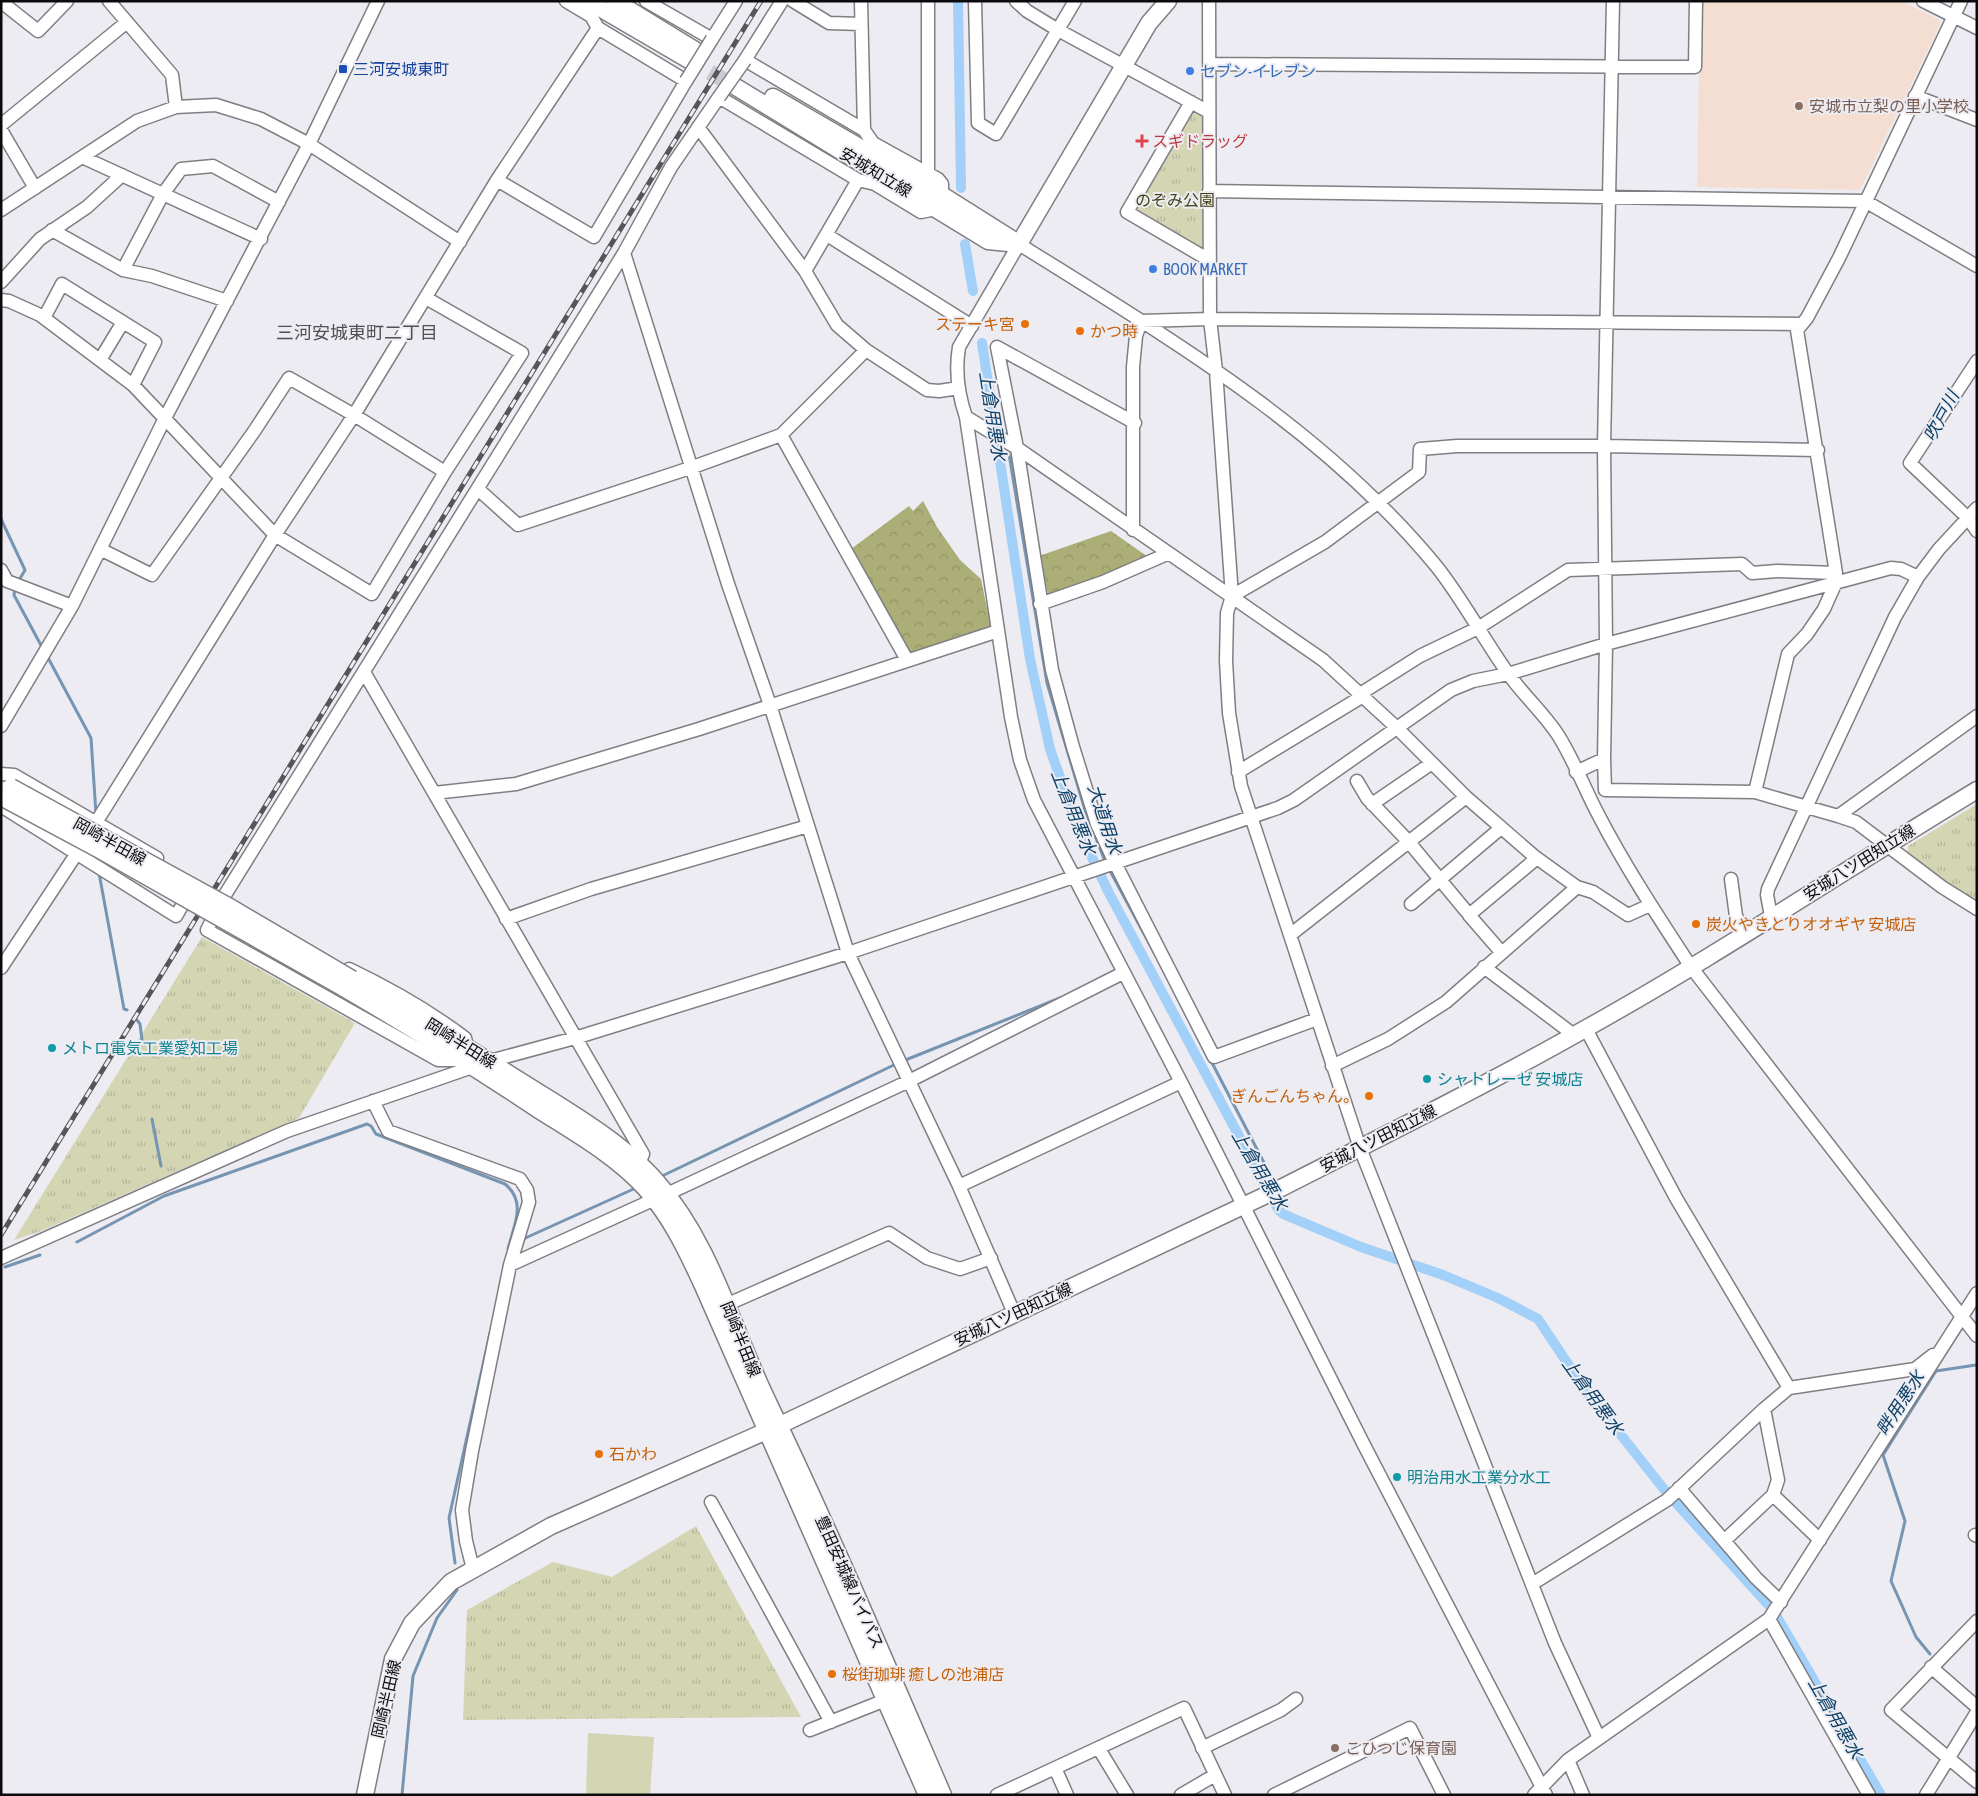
<svg xmlns="http://www.w3.org/2000/svg" width="1978" height="1796" viewBox="0 0 1978 1796" font-family="'Asap Condensed','Noto Sans JP',sans-serif">
<style>
.education{fill:#f4ded1}
.grass{fill:#d3d5b3}
.forest{fill:url(#forest-crowns)}
.park{fill:url(#park-tufts)}
.lines{fill:none;stroke-linecap:round;stroke-linejoin:round}
.stream{stroke:#7595b2;stroke-width:3}
.canal{stroke:#a2d0f9;stroke-width:10}
.major-tunnel{stroke:#cbcad0;stroke-width:16;stroke-dasharray:16 8;stroke-linecap:butt}
.minor-casing{stroke:#7f7e83;stroke-width:15}
.major-casing{stroke:#7f7e83;stroke-width:19}
.minor{stroke:#fff;stroke-width:12}
.major{stroke:#fff;stroke-width:16}
.rail-casing{stroke:#565559;stroke-width:5}
.rail{stroke:#edecf2;stroke-width:3;stroke-dasharray:9;stroke-linecap:butt}
.minor-bridge-casing{stroke:#7f7e83;stroke-width:15;stroke-linecap:butt}
.major-bridge-casing{stroke:#7f7e83;stroke-width:19;stroke-linecap:butt}
.minor-bridge{stroke:#fff;stroke-width:12}
.major-bridge{stroke:#fff;stroke-width:16}
.transit-dot{fill:#1a4fb4;stroke:#edecf2;stroke-width:2}
.shop-dot{fill:#3f7fe0;stroke:#edecf2;stroke-width:2}
.education-dot{fill:#8d6e63;stroke:#edecf2;stroke-width:2}
.health-dot{fill:#e0444e;stroke:#edecf2;stroke-width:2}
.food-dot{fill:#e8710a;stroke:#edecf2;stroke-width:2}
.culture-dot{fill:#0f9aa8;stroke:#edecf2;stroke-width:2}
.labels{text-anchor:middle;dominant-baseline:central;stroke-width:4;stroke-linejoin:round;paint-order:stroke}
.transit-label{font-size:16px;fill:#164399;stroke:#edecf2;text-anchor:start}
.shop-label{font-size:16px;fill:#366cbe;stroke:#edecf2;text-anchor:start}
.education-label{font-size:16px;fill:#785e54;stroke:#edecf2;text-anchor:start}
.health-label{font-size:16px;fill:#be3a42;stroke:#edecf2;text-anchor:start}
.street-label{font-size:16px;fill:#0b0b0d;stroke:#edecf2}
.park-label{font-size:16px;fill:#414317;stroke:#edecf2}
.food-label{font-size:16px;fill:#c56008;stroke:#edecf2;text-anchor:start}
.culture-label{font-size:16px;fill:#0d838f;stroke:#edecf2;text-anchor:start}
.neighbourhood-label{font-size:18px;fill:#504f54;stroke:#edecf2}
.water-label{font-size:18px;font-style:italic;fill:#0d4167;stroke:#edecf2}
</style>
<defs>
<pattern id="forest-crowns" width="20" height="18" patternUnits="userSpaceOnUse" patternTransform="scale(1.25)"><rect width="20" height="18" fill="#abae76"/><path d="M2 6a3 3 0 1 1 6 0M12 15a3 3 0 1 1 6 0" fill="none" stroke="#929465"/></pattern>
<pattern id="park-tufts" width="24" height="20" patternUnits="userSpaceOnUse" patternTransform="scale(1.25)"><rect width="24" height="20" fill="#d3d5b3"/><path d="M3 7l-1-3M5 7V3M7 7l1-3M15 17l-1-3M17 17v-4M19 17l1-3" fill="none" stroke="#b4b699"/></pattern>
</defs>
<rect width="100%" height="100%" fill="#edecf2"/>
<!-- education -->
<path class="education" d="M 1700,1 L 1902,1 L 1940,20 L 1940,25 L 1861,188 L 1858,190 L 1697,187 Z"/>
<!-- grass -->
<path class="grass" d="M 588,1733 L 654,1737 L 650,1795 L 586,1795 Z"/>
<!-- forest -->
<path class="forest" d="M 923,501 L 937,527 L 960,560 L 981,579 L 991,628 L 910,653 L 851,549 L 909,506 L 913,511 Z
M 1111,531 L 1151,559 L 1048,594 L 1039,556 Z"/>
<!-- park -->
<path class="park" d="M 1191,111 L 1196,111 L 1205,119 L 1206,250 L 1202,252 L 1136,214 L 1134,206 Z
M 1977,804 L 1977,902 L 1959,892 L 1908,854 L 1908,846 Z
M 202,937 L 355,1023 L 299,1118 L 41,1231 L 14,1240 Z
M 696,1526 L 801,1717 L 463,1720 L 467,1610 L 553,1562 L 612,1577 Z"/>
<g class="lines">
<!-- stream -->
<path class="stream" d="M 1008,448 L 1047,683 L 1085,810 L 1106,864
M 1,519 L 25,570 L 18,582
M 15,588 L 14,595 L 43,649
M 46,654 L 91,738 L 96,814
M 1109,869 L 1156,956
M 99,873 L 124,1009 L 127,1010
M 137,1020 L 140,1024 L 142,1040
M 1210,1059 L 1271,1176
M 903,1061 L 1060,998
M 152,1119 L 161,1166
M 660,1177 L 898,1063
M 521,1240 L 638,1187
M 77,1242 L 164,1196 L 367,1124 L 371,1126 L 376,1134 L 505,1184 C 527,1202 514,1225 508,1249
M 5,1267 L 40,1255
M 455,1563 L 449,1518 L 490,1333
M 1930,1654 L 1916,1637 L 1891,1581 L 1905,1521 L 1883,1455 L 1936,1371 L 1976,1365
M 402,1795 L 413,1676 L 437,1618 L 457,1590"/>
<!-- canal -->
<path class="canal" d="M 958,1 L 961,188
M 965,244 L 973,291
M 982,343 L 1030,659 L 1050,749 L 1078,828 L 1109,893 L 1278,1209 L 1283,1214 L 1361,1247 L 1443,1275 L 1498,1298 L 1538,1319 L 1586,1391 L 1667,1493 L 1773,1610 L 1881,1795"/>
<!-- major-tunnel -->
<path class="major-tunnel" d="M 689,60 L 736,87"/>
<defs>
<path id="minor" d="M 109,1 L 172,75 L 176,107
M 646,1 L 712,39 L 736,1
M 782,1 L 745,60 L 864,130 L 873,143 L 938,179 L 942,184 L 942,195
M 793,1 L 829,23 L 861,24
M 861,1 L 864,130
M 975,1 L 978,123 L 996,134 L 1075,1
M 1016,1 L 1027,11 L 1058,30 L 1209,112
M 1209,1 L 1210,319 L 1216,371 L 1232,596 L 1227,613 L 1226,661 L 1229,713 L 1241,786 L 1360,1148 L 1555,1643 L 1599,1738
M 1923,1 L 1977,28
M 4,4 L 38,31 L 67,1
M 1210,64 L 1695,67 L 1696,1
M 1915,96 L 1977,120
M 1191,102 L 1127,212 L 1209,260
M 1,125 L 127,22
M 698,127 L 805,271 L 837,325 L 866,350 L 927,390 L 939,391 L 959,388
M 1,130 L 35,188
M 82,157 L 261,239
M 928,174 L 928,1
M 497,180 L 594,237 L 686,81 L 598,28 L 591,16 L 566,1
M 1209,191 L 1865,201 L 1977,266
M 1,210 L 137,121 L 176,107 L 216,105 L 261,119 L 309,144 L 460,242
M 52,230 L 123,270 L 152,276 L 227,301
M 827,235 L 972,326
M 624,253 L 728,584 L 770,705 L 848,953 L 959,1186 L 1014,1313
M 123,270 L 163,194 L 181,169 L 213,166 L 279,202
M 805,271 L 858,180
M 1,282 L 40,239 L 87,207 L 122,175
M 1,300 L 9,301 L 40,315 L 133,385 L 275,535 L 372,594 L 445,472 L 522,353 L 426,298
M 44,318 L 62,284 L 155,342 L 133,385
M 100,360 L 123,322
M 1977,361 L 1910,463 L 1968,518 L 1977,531
M 966,417 L 1017,448 L 1323,660 L 1397,728 L 1466,797 L 1534,856 L 1577,887 L 1593,892 L 1628,915 L 1650,905
M 1135,423 L 997,347 L 1017,448 L 1052,670 L 1073,747 L 1097,824 L 1115,863 L 1214,1057 L 1317,1019
M 781,435 L 907,660
M 479,490 L 518,525 L 693,467 L 781,435 L 866,350
M 1133,530 L 1133,367 L 1136,336 L 1141,321 L 1210,319 L 1800,324
M 100,549 L 152,575 L 255,430 L 289,378 L 354,415 L 445,472
M 1,570 L 7,581 L 72,606
M 1232,596 L 1325,542 L 1419,472 L 1420,449 L 1457,446 L 1604,446 L 1818,450
M 1040,604 L 1103,582 L 1167,554
M 364,672 L 643,1154 L 639,1164
M 1360,694 L 1420,656 L 1478,628 L 1568,570 L 1742,564 L 1752,573 L 1777,571 L 1836,573 L 1797,330 L 1807,318 L 1839,258 L 1961,1
M 1,726 L 72,606 L 164,420 L 309,144 L 378,1
M 1604,759 L 1605,790 L 1755,792 L 1838,816 L 1856,822 L 1942,887 L 1977,909
M 1238,772 L 1363,696
M 1576,772 L 1604,759 L 1606,644 L 1604,446 L 1613,1
M 1,774 L 14,775 L 157,858
M 1357,781 L 1367,798 L 1408,841 L 1466,911 L 1471,914
M 1755,792 L 1788,654 L 1807,634 L 1824,609 L 1837,580
M 434,793 L 516,784 L 699,729 L 998,631
M 1372,804 L 1432,763
M 1,806 L 176,916 L 190,892
M 1838,816 L 1977,716
M 1731,879 L 1736,916 L 1745,933
M 223,898 L 624,253 L 671,167 L 719,97 L 858,180 L 875,184 L 921,212 L 936,209
M 1411,904 L 1501,828
M 218,908 L 207,930 L 438,1060 L 460,1060
M 1771,916 L 1767,895 L 1768,889 L 1895,617 L 1918,577 L 1939,549 L 1977,508
M 506,919 L 591,889 L 808,826
M 1290,935 L 1466,797
M 1502,953 L 1469,915 L 1537,858
M 1484,967 L 1574,1035
M 1,968 L 77,853 L 275,535 L 354,415 L 497,180 L 598,28
M 349,969 C 391,989 428,1010 465,1038 L 466,1042
M 1586,1029 L 1676,1198 L 1789,1388
M 1332,1066 L 1388,1039 L 1446,1002 L 1577,887
M 373,1101 L 388,1131 L 520,1179 L 527,1190 L 529,1202 L 510,1265 L 472,1451 L 462,1510 L 466,1541 L 473,1569
M 959,1186 L 1181,1082
M 667,1194 L 909,1081 L 1123,973
M 1,1258 L 287,1131 L 490,1061 L 575,1038 L 848,953 L 1278,808 L 1294,800 L 1451,690 L 1473,681 L 1508,674 L 1606,644 L 1891,568 L 1901,569 L 1918,577
M 510,1265 L 655,1199
M 728,1304 L 889,1233 L 927,1258 L 960,1269 L 991,1258
M 1764,1409 L 1778,1480 L 1773,1495 L 1820,1540
M 1679,1488 L 1756,1578 L 1781,1602
M 711,1502 L 831,1722
M 1975,1535 L 1977,1536
M 1725,1540 L 1773,1495
M 1532,1584 L 1667,1500 L 1764,1409 L 1789,1388 L 1915,1369 L 1933,1355
M 1769,1619 L 1869,1795
M 1977,1621 L 1891,1710 L 1977,1782
M 1931,1667 L 1977,1707
M 810,1730 L 893,1697
M 1202,1748 L 1281,1710 L 1296,1699
M 1099,1749 L 1127,1795
M 1568,1760 L 1583,1795
M 1055,1768 L 1067,1795
M 997,1795 L 1184,1708 L 1225,1795
M 1181,1795 L 1215,1775
M 1274,1795 L 1410,1728 L 1444,1795
M 1534,1795 L 1568,1760 L 1769,1619 L 1977,1293
M 1546,1795 L 1364,1445 L 1181,1082 L 1034,800 L 1020,760 L 1011,717 L 966,417 C 958,394 955,371 959,347 L 1019,244 C 1170,339 1323,428 1437,567 C 1463,600 1483,638 1507,672 C 1522,694 1543,712 1558,735 C 1574,760 1585,790 1599,816 C 1626,868 1659,918 1691,967 L 1977,1336
M 1926,1795 L 1977,1712"/>
<path id="major" d="M 588,1 L 689,60
M 615,1 L 695,50
M 736,87 L 988,241 L 1019,244
M 773,97 L 942,195 L 1018,243
M 1019,244 L 1149,23 L 1168,1
M 352,979 C 407,1010 460,1043 514,1077 C 560,1106 621,1140 657,1182 C 712,1245 732,1328 768,1402 C 830,1531 886,1663 943,1795
M 342,987 C 409,1026 474,1067 539,1110 C 575,1133 616,1156 645,1188 C 671,1217 687,1251 703,1286 L 927,1795
M 365,1795 L 393,1659 L 412,1623 L 451,1582 L 551,1526 L 780,1425 L 1281,1188 C 1383,1136 1486,1085 1585,1029 C 1718,955 1846,869 1977,790"/>
</defs>
<!-- minor casing -->
<use href="#minor" class="minor-casing"/>
<!-- major casing -->
<use href="#major" class="major-casing"/>
<!-- minor -->
<use href="#minor" class="minor"/>
<!-- major -->
<use href="#major" class="major"/>
<defs>
<path id="rail" d="M 1,1235 L 761,1"/>
</defs>
<!-- rail casing -->
<use href="#rail" class="rail-casing"/>
<!-- rail -->
<use href="#rail" class="rail"/>
<defs>
<path id="minor-bridge" d="M 686,81 L 712,39
M 719,97 L 745,60"/>
<path id="major-bridge" d="M 11,787 L 228,906 L 352,979
M 3,798 L 98,849 L 342,987"/>
</defs>
<!-- minor-bridge casing -->
<use href="#minor-bridge" class="minor-bridge-casing"/>
<!-- major-bridge casing -->
<use href="#major-bridge" class="major-bridge-casing"/>
<!-- minor-bridge -->
<use href="#minor-bridge" class="minor-bridge"/>
<!-- major-bridge -->
<use href="#major-bridge" class="major-bridge"/>
</g>
<!-- markers -->
<rect class="transit-dot" x="338" y="64" width="10" height="10" rx="2.5"/>
<g class="shop-dot">
<circle cx="1190" cy="71" r="5"/>
<circle cx="1153" cy="269" r="5"/>
</g>
<g class="education-dot">
<circle cx="1799" cy="106" r="5"/>
<circle cx="1335" cy="1748" r="5"/>
</g>
<path class="health-dot" d="M1139.5 133.5h5v5h5v5h-5v5h-5v-5h-5v-5h5z"/>
<g class="food-dot">
<circle cx="1025" cy="324" r="5"/>
<circle cx="1080" cy="331" r="5"/>
<circle cx="1696" cy="924" r="5"/>
<circle cx="1369" cy="1096" r="5"/>
<circle cx="599" cy="1454" r="5"/>
<circle cx="832" cy="1674" r="5"/>
</g>
<g class="culture-dot">
<circle cx="52" cy="1048" r="5"/>
<circle cx="1427" cy="1079" r="5"/>
<circle cx="1397" cy="1477" r="5"/>
</g>
<g class="labels">
<!-- transit labels -->
<g class="transit-label">
<text x="353" y="69">三河安城東町</text>
</g>
<!-- shop labels -->
<g class="shop-label">
<text x="1200" y="71">セブン-イレブン</text>
<text x="1163" y="269">BOOK MARKET</text>
</g>
<!-- education labels -->
<g class="education-label">
<text x="1809" y="106">安城市立梨の里小学校</text>
<text x="1345" y="1748">こひつじ保育園</text>
</g>
<!-- health labels -->
<g class="health-label">
<text x="1152" y="141">スギドラッグ</text>
</g>
<!-- street labels -->
<g class="street-label">
<text transform="translate(876 172) rotate(31)">安城知立線</text>
<text transform="translate(110 841) rotate(29)">岡崎半田線</text>
<text transform="translate(1859 862) rotate(-32)">安城八ツ田知立線</text>
<text transform="translate(461 1043) rotate(32)">岡崎半田線</text>
<text transform="translate(1378 1138) rotate(-27)">安城八ツ田知立線</text>
<text transform="translate(1013 1314) rotate(-25)">安城八ツ田知立線</text>
<text transform="translate(741 1339) rotate(68)">岡崎半田線</text>
<text transform="translate(850 1582) rotate(66)">豊田安城線バイパス</text>
<text transform="translate(386 1699) rotate(-77)">岡崎半田線</text>
</g>
<!-- park labels -->
<g class="park-label">
<text x="1175" y="200">のぞみ公園</text>
</g>
<!-- food labels -->
<g class="food-label">
<text x="1015" y="324" text-anchor="end">ステーキ宮</text>
<text x="1090" y="331">かつ時</text>
<text x="1706" y="924">炭火やきとりオオギヤ 安城店</text>
<text x="1359" y="1096" text-anchor="end">ぎんごんちゃん。</text>
<text x="609" y="1454">石かわ</text>
<text x="842" y="1674">桜街珈琲 癒しの池浦店</text>
</g>
<!-- culture labels -->
<g class="culture-label">
<text x="62" y="1048">メトロ電気工業愛知工場</text>
<text x="1437" y="1079">シャトレーゼ 安城店</text>
<text x="1407" y="1477">明治用水工業分水工</text>
</g>
<!-- neighbourhood labels -->
<g class="neighbourhood-label">
<text x="357" y="332">三河安城東町二丁目</text>
</g>
<!-- water labels -->
<g class="water-label">
<text transform="translate(993 416) rotate(81)">上倉用悪水</text>
<text transform="translate(1941 416) rotate(-62)">吹戸川</text>
<text transform="translate(1074 812) rotate(68)">上倉用悪水</text>
<text transform="translate(1105 819) rotate(72)">大道用水</text>
<text transform="translate(1260 1170) rotate(59)">上倉用悪水</text>
<text transform="translate(1593 1396) rotate(54)">上倉用悪水</text>
<text transform="translate(1900 1403) rotate(-57)">畔用悪水</text>
<text transform="translate(1836 1718) rotate(60)">上倉用悪水</text>
</g>
</g>
<!-- border -->
<rect width="1978" height="1796" fill="none" stroke="#0b0b0d" stroke-width="5"/>
</svg>
